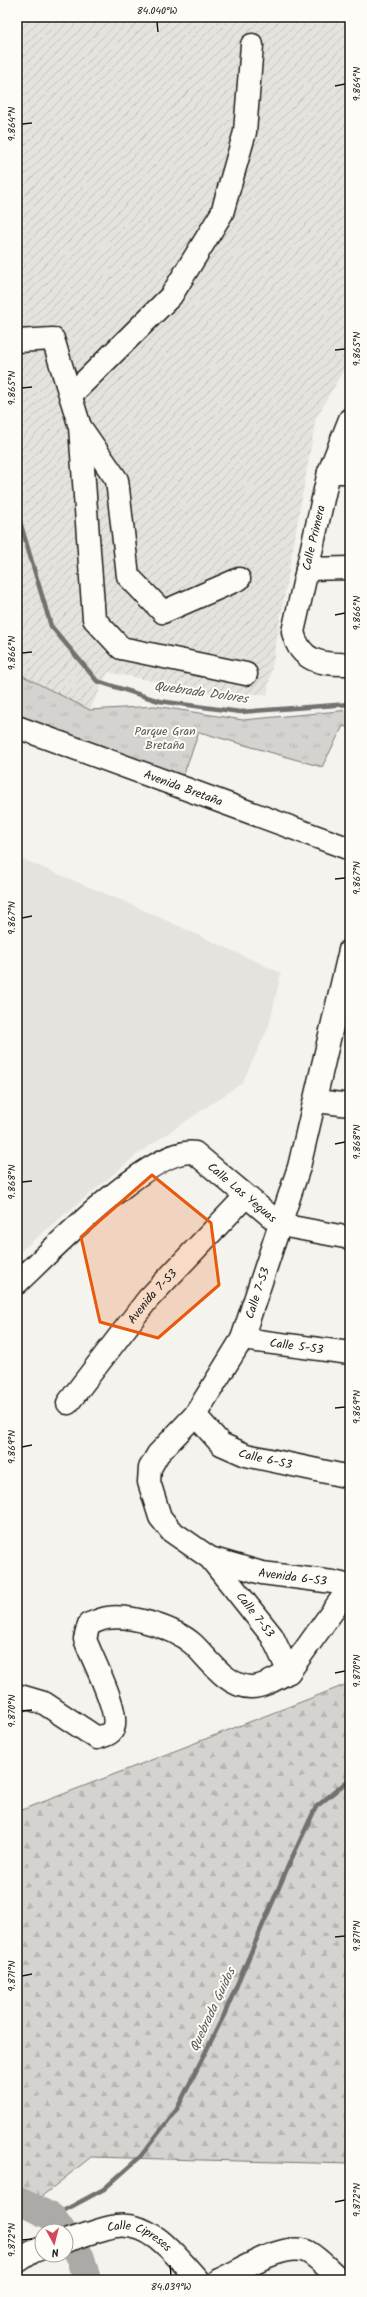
<svg xmlns="http://www.w3.org/2000/svg" width="367" height="2297" viewBox="0 0 367 2297" font-family="Kalam,sans-serif">
<style>
.built{fill:#e4e3de}
.industrial{fill:url(#industrial-furrows)}
.forest{fill:url(#forest-firs);stroke:#787876}
.park{fill:url(#park-tufts);stroke:#787876}
.lines{fill:none;stroke-linecap:round;stroke-linejoin:round}
.stream{stroke:#72716f;stroke-width:4.5}
.river{stroke:#abaaa6;stroke-width:28}
.minor-casing{stroke:#1c1c1c;stroke-width:25}
.minor{stroke:#fdfcf7;stroke-width:22}
.marked{fill:#e8590c;fill-opacity:0.2;stroke:#e8590c;stroke-width:3;stroke-linejoin:round}
.ticks{fill:none;stroke:#1c1c1c;stroke-width:1.5}
.labels{text-anchor:middle;dominant-baseline:central;stroke-width:4;stroke-linejoin:round;paint-order:stroke}
.street-label{font-size:12px;fill:#1c1c1c;stroke:#fdfcf7}
.park-label{font-size:12px;fill:#5c5c5b;stroke:#fdfcf7}
.water-label{font-size:13px;font-style:italic;fill:#5c5c5a;stroke:#fdfcf7}
.neatline{fill:none;stroke:#1c1c1c;stroke-width:1.5}
.ticks-label{font-size:10px;text-anchor:middle;fill:#1c1c1c}
</style>
<defs>
<pattern id="industrial-furrows" width="10" height="10" patternUnits="userSpaceOnUse"><rect width="10" height="10" fill="#e4e3de"/><path d="M-1 1l2-2M0 10L10 0M9 11l2-2" fill="none" stroke="#c3c2be"/></pattern>
<pattern id="forest-firs" width="22" height="20" patternUnits="userSpaceOnUse"><rect width="22" height="20" fill="#d4d3cf"/><path d="M5 1l3.5 6h-7zM16 11l3.5 6h-7z" fill="#b5b5b1"/></pattern>
<pattern id="park-tufts" width="24" height="20" patternUnits="userSpaceOnUse"><rect width="24" height="20" fill="#d4d3cf"/><path d="M3 7l-1-3M5 7V3M7 7l1-3M15 17l-1-3M17 17v-4M19 17l1-3" fill="none" stroke="#b5b5b1"/></pattern>
</defs>
<rect width="100%" height="100%" fill="#f4f3ee"/>
<filter id="ink" filterUnits="userSpaceOnUse"><feTurbulence type="fractalNoise" baseFrequency=".025" numOctaves="2"/><feDisplacementMap in="SourceGraphic" scale="8" xChannelSelector="R" yChannelSelector="G"/><feConvolveMatrix kernelMatrix="1 2 1 2 8 2 1 2 1" color-interpolation-filters="sRGB"/></filter>
<g filter="url(#ink)">
<!-- built -->
<path class="built" d="M 17,857 L 128,903 L 281,973 L 269,1026 L 242,1083 L 139,1153 L 17,1254 Z"/>
<!-- industrial -->
<path class="industrial" d="M 17,17 L 350,17 L 350,359 L 316,418 L 267,694 L 218,694 L 108,672 L 90,710 L 17,673 Z"/>
<!-- forest -->
<path class="forest" d="M 350,1683 L 350,2164 L 91,2157 L 17,2216 L 17,1812 Z"/>
<!-- park -->
<path class="park" d="M 17,673 L 90,710 L 155,706 L 243,720 L 350,710 L 350,728 L 343,726 L 322,767 L 199,732 L 183,776 L 17,719 Z"/>
<g class="lines">
<!-- stream -->
<path class="stream" d="M 17,512 L 51,626 L 97,681 L 159,701 L 240,712 L 350,704
M 52,2217 L 104,2189 L 140,2157 L 177,2109 L 224,2015 L 289,1864 L 316,1807 L 350,1779"/>
<!-- river -->
<path class="river" d="M 17,2204 L 21,2202 L 52,2217 L 62,2231
M 78,2253 L 81,2258 L 87,2280"/>
<defs>
<g id="minor">
<path d="M 17,341 L 53,339 L 80,427 L 94,619 L 121,648 L 246,674"/>
<path d="M 71,395 L 171,296 L 222,213 L 245,132 L 252,45"/>
<path d="M 350,419 L 329,472 L 293,632 C 300,662 322,665 350,664"/>
<path d="M 81,428 L 117,480 L 128,576 L 163,612 L 239,579"/>
<path d="M 329,472 L 350,472"/>
<path d="M 307,569 L 350,568"/>
<path id="s1" d="M 17,727 L 350,849"/>
<path d="M 316,1101 L 350,1105"/>
<path id="s2" d="M 17,1283 C 47,1255 155,1143 195,1153 L 281,1225 L 350,1238"/>
<path id="s3" d="M 242,1339 L 350,1353"/>
<path id="s4" d="M 68,1403 L 148,1299 L 245,1197"/>
<path id="s5" d="M 195,1415 L 221,1444 L 246,1455 L 350,1477"/>
<path id="s6" d="M 210,1558 L 262,1573 L 333,1582 L 342,1584 L 346,1588 L 345,1594 L 289,1672"/>
<path id="s7" d="M 17,1695 L 44,1703 L 97,1738 C 103,1736 110,1735 113,1729 C 121,1712 91,1657 85,1639 L 89,1624 C 95,1622 101,1619 107,1618 C 130,1614 175,1628 193,1644 C 209,1659 226,1686 250,1687 C 262,1688 279,1677 289,1672 L 272,1636 L 210,1558 L 171,1531 L 160,1517 L 149,1482 L 150,1468 L 158,1454 L 195,1415 L 242,1339 L 299,1167 L 350,950"/>
<path id="s8" d="M 66,2241 C 82,2236 100,2229 116,2226 C 152,2221 177,2257 198,2280"/>
<path d="M 17,2262 L 32,2252 L 42,2248"/>
<path d="M 219,2280 C 241,2270 285,2241 308,2252 C 320,2259 330,2271 341,2280"/>
</g>
</defs>
<!-- minor casing -->
<use href="#minor" class="minor-casing"/>
<!-- minor -->
<use href="#minor" class="minor"/>
</g>
</g>
<!-- marked area -->
<path class="marked" d="M 152,1175 L 211,1223 L 219,1285 L 158,1338 L 100,1322 L 81,1237 Z"/>
<!-- ticks -->
<path class="ticks" d="M 157,22 L 158,32M 335,86 L 345,84M 22,124 L 32,123M 335,350 L 345,349M 22,388 L 32,387M 335,615 L 345,613M 22,653 L 32,652M 335,879 L 345,878M 22,918 L 32,916M 335,1144 L 345,1142M 22,1182 L 32,1181M 335,1408 L 345,1407M 22,1447 L 32,1445M 335,1673 L 345,1671M 22,1711 L 32,1710M 335,1937 L 345,1936M 22,1976 L 32,1974M 335,2202 L 345,2200M 22,2240 L 32,2239M 170,2265 L 171,2275"/>
<g class="labels">
<!-- street labels -->
<g class="street-label">
<text transform="translate(314 538) rotate(-77)">Calle Primera</text>
<text stroke="none"><textPath href="#s1" startOffset="177">Avenida Bretaña</textPath></text>
<text stroke="none"><textPath href="#s2" startOffset="286">Calle Las Yeguas</textPath></text>
<text stroke="none"><textPath href="#s7" startOffset="911">Calle 7-S3</textPath></text>
<text stroke="none"><textPath href="#s4" startOffset="136">Avenida 7-S3</textPath></text>
<text stroke="none"><textPath href="#s3" startOffset="55">Calle 5-S3</textPath></text>
<text stroke="none"><textPath href="#s5" startOffset="86">Calle 6-S3</textPath></text>
<text stroke="none"><textPath href="#s6" startOffset="85">Avenida 6-S3</textPath></text>
<text transform="translate(255 1615) rotate(52)">Calle 7-S3</text>
<text stroke="none"><textPath href="#s8" startOffset="78">Calle Cipreses</textPath></text>
</g>
<!-- park labels -->
<g class="park-label">
<text x="165" y="731">Parque Gran<tspan x="165" dy="14">Bretaña</tspan></text>
</g>
<!-- water labels -->
<g class="water-label">
<text transform="translate(201 693) rotate(8)">Quebrada Dolores</text>
<text transform="translate(213 2010) rotate(-65)">Quebrada Guidos</text>
</g>
</g>
<!-- margin -->
<rect width="367" height="2297" fill="none" stroke="#fdfcf7" stroke-width="44"/>
<!-- north arrow -->
<g transform="translate(54 2243) rotate(173)"><circle r="19" fill="#fdfcf7" stroke="#a3a29f"/>
<path d="M0-3L7 15L0 10L-7 15Z" fill="#d1495b"/>
<text y="-6" font-size="11" font-weight="bold" text-anchor="middle" fill="#1c1c1c">N</text>
</g>
<rect x="22" y="22" width="323" height="2253" class="neatline"/>
<g class="ticks-label">
<text x="157" y="14">84.040°W</text>
<text transform="translate(356 84) rotate(-90)" y="4">9.864°N</text>
<text transform="translate(11 124) rotate(-90)" y="4">9.864°N</text>
<text transform="translate(356 349) rotate(-90)" y="4">9.865°N</text>
<text transform="translate(11 388) rotate(-90)" y="4">9.865°N</text>
<text transform="translate(356 613) rotate(-90)" y="4">9.866°N</text>
<text transform="translate(11 653) rotate(-90)" y="4">9.866°N</text>
<text transform="translate(356 878) rotate(-90)" y="4">9.867°N</text>
<text transform="translate(11 918) rotate(-90)" y="4">9.867°N</text>
<text transform="translate(356 1142) rotate(-90)" y="4">9.868°N</text>
<text transform="translate(11 1182) rotate(-90)" y="4">9.868°N</text>
<text transform="translate(356 1407) rotate(-90)" y="4">9.869°N</text>
<text transform="translate(11 1447) rotate(-90)" y="4">9.869°N</text>
<text transform="translate(356 1671) rotate(-90)" y="4">9.870°N</text>
<text transform="translate(11 1711) rotate(-90)" y="4">9.870°N</text>
<text transform="translate(356 1936) rotate(-90)" y="4">9.871°N</text>
<text transform="translate(11 1976) rotate(-90)" y="4">9.871°N</text>
<text transform="translate(356 2200) rotate(-90)" y="4">9.872°N</text>
<text transform="translate(11 2240) rotate(-90)" y="4">9.872°N</text>
<text x="171" y="2290">84.039°W</text>
</g>
</svg>
